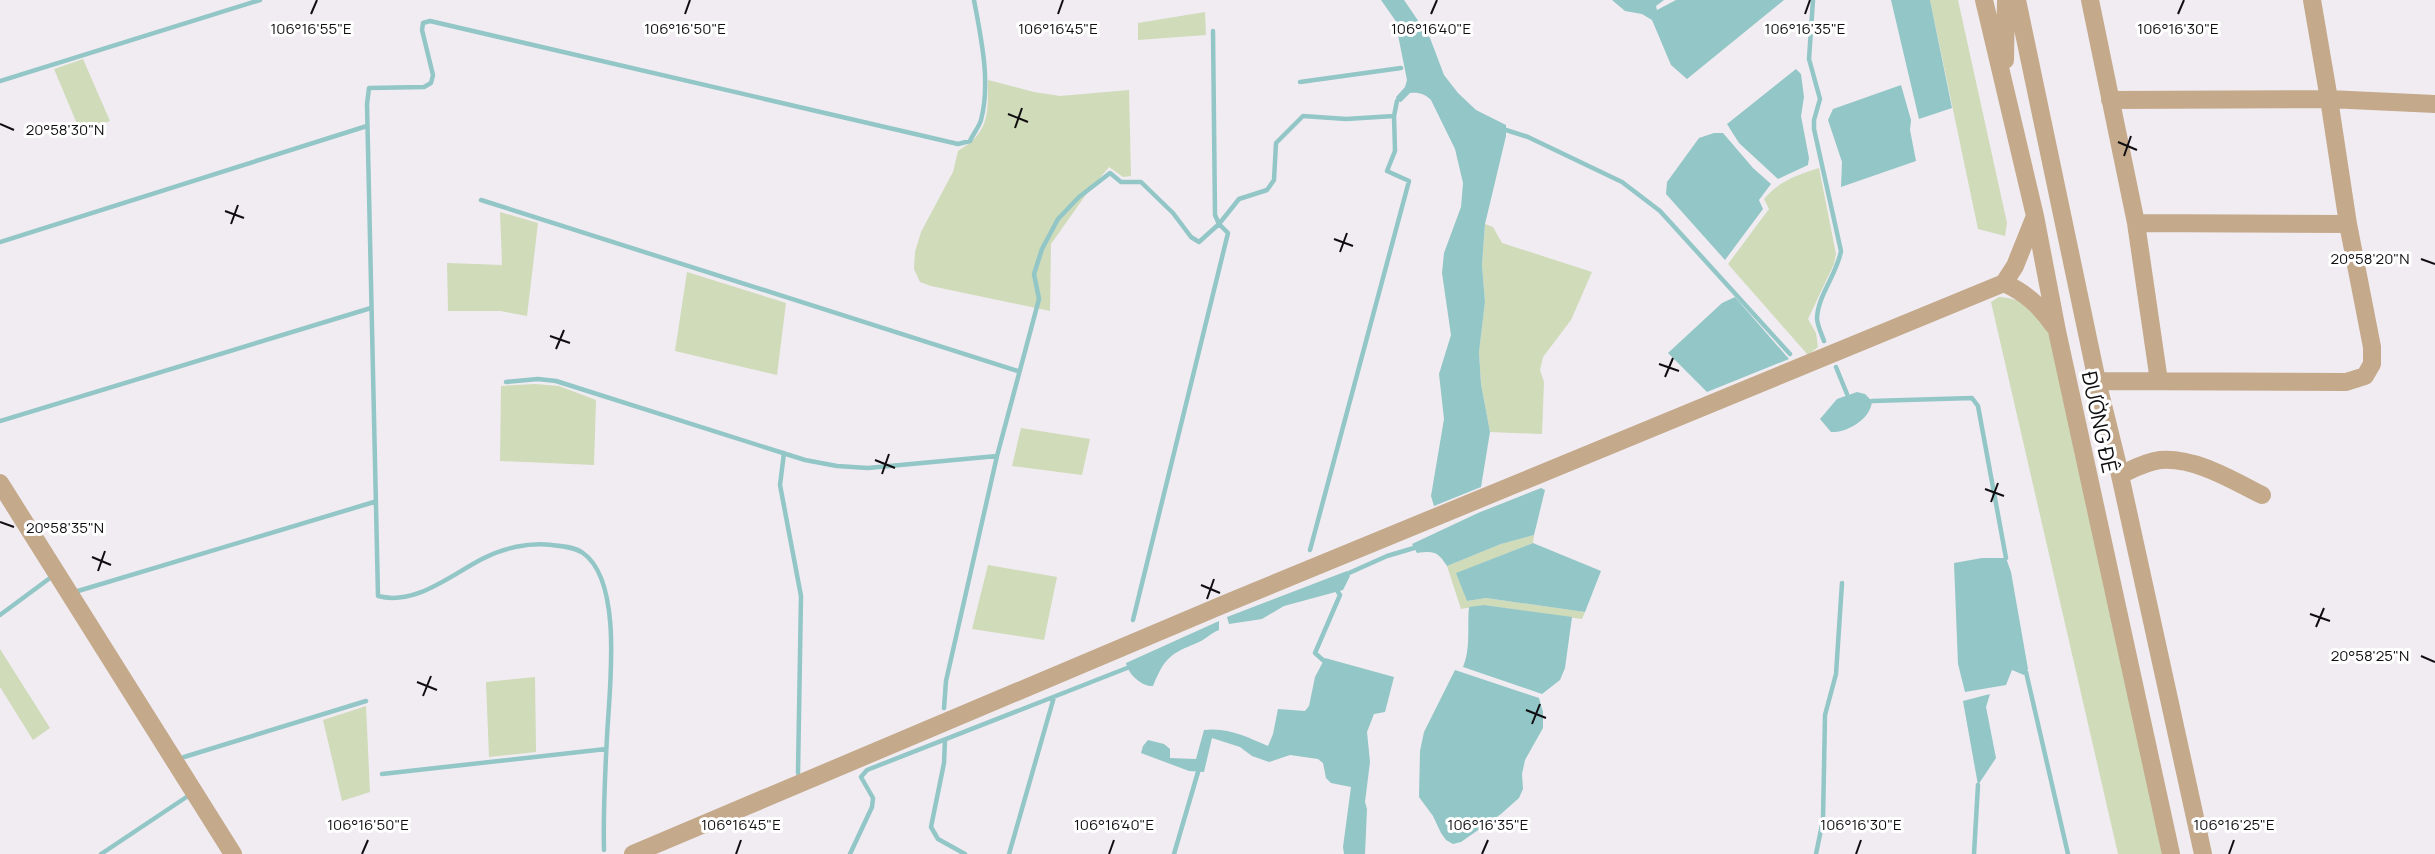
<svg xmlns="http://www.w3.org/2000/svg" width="2435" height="854" viewBox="0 0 2435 854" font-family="Manrope,sans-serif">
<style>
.green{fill:#cfdbb9}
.water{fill:#92c6c7}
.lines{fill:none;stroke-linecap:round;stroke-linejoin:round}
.stream{stroke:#92c6c7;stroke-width:4.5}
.minor{stroke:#c4a98b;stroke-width:18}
.ticks{fill:none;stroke:#100e10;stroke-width:2}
.labels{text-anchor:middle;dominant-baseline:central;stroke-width:6;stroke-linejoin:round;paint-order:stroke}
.street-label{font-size:21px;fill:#100e10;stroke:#fff}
.ticks-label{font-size:15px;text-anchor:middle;fill:#100e10;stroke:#fff;stroke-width:6;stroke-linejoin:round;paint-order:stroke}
</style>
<rect width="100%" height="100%" fill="#f1ecf1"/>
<!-- green -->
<path class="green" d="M 1930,0 L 1958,0 L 2007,223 L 2005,236 L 1978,229 Z
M 1205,12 L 1206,35 L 1138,40 L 1138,23 Z
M 83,59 L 110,121 L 80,131 L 54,69 Z
M 988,80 L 1034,92 L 1060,96 L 1129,90 L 1131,176 L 1123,177 L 1109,167 L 1085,196 L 1051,244 L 1050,311 L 931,286 L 920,282 L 914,269 L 915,252 L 921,232 L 953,172 L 958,151 C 990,132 988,113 988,80 Z
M 1819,168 L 1836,254 L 1834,264 L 1808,319 L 1816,333 L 1818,347 L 1808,355 L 1728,264 L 1769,209 L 1764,199 C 1781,180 1795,176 1819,168 Z
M 500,212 L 538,223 L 527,316 L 500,311 L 448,311 L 447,263 L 502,265 Z
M 1485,224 L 1493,227 L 1502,243 L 1592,272 L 1571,320 L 1543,357 L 1540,370 L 1544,382 L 1542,434 L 1490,432 L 1481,384 L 1479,352 L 1485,302 L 1482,265 Z
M 687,272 L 786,303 L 777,375 L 675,351 Z
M 1999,297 C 2032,299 2041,317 2054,345 L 2165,854 L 2118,854 L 1991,302 Z
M 535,384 L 559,386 L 596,400 L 594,465 L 500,461 L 501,386 Z
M 1021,428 L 1090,439 L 1082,475 L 1012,466 Z
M 1534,535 L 1533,543 L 1457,573 L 1467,601 L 1486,598 L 1585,612 L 1582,619 L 1484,605 L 1461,609 L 1447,566 L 1501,544 Z
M 988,565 L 1057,577 L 1044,640 L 972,629 Z
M 0,649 L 50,728 L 33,740 L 0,687 Z
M 535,677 L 536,752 L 489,757 L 486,682 Z
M 366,706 L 370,792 L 342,801 L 323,720 Z"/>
<!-- water -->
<path class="water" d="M 1381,0 L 1404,0 L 1430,38 L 1444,75 L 1458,93 L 1476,110 L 1506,125 L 1506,136 L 1485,224 L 1482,265 L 1485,302 L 1479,352 L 1481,384 L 1490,432 L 1481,487 L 1434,506 L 1431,496 L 1444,419 L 1439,374 L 1451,335 L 1442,273 L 1444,253 L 1461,207 L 1463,183 L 1455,149 L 1431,100 C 1425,94 1419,92 1410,93 L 1401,102 L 1397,101 L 1396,97 L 1405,87 L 1407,80 L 1395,20 Z
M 1612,0 L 1664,0 L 1656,6 L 1657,10 L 1676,0 L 1784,0 L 1687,79 L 1671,65 L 1652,20 L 1642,14 L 1625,11 Z
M 1891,0 L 1930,0 L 1952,108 L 1919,119 Z
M 1796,69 L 1801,74 L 1804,97 L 1801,116 L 1809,158 L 1808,165 L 1778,179 L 1739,143 L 1727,124 Z
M 1901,85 L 1911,120 L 1910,130 L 1916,161 L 1841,187 L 1842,162 L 1828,120 L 1833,109 Z
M 1714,133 L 1723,133 L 1753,168 L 1771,184 L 1759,200 L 1763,209 L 1725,260 L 1666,194 L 1667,182 L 1699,138 Z
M 1735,297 L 1789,359 L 1707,392 L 1668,353 L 1722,303 Z
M 1857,392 L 1865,394 L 1872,401 C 1871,419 1847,433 1831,432 L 1820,419 L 1837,399 Z
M 1541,488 L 1545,490 L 1534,535 L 1501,544 L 1447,566 C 1437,551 1434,551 1417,553 L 1412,544 L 1478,513 Z
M 1533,543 L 1601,571 L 1585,612 L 1486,598 L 1467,601 L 1456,573 Z
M 1982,558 L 2006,558 L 2011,572 L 2028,669 L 2024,675 L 2012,670 L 2006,685 L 1965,692 L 1958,664 L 1954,563 Z
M 1347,571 L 1350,576 L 1343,590 L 1284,606 L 1262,619 L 1229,624 L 1227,617 Z
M 1484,605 L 1572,617 L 1565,668 L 1560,680 L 1542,694 L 1463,667 C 1471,647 1467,628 1469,607 Z
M 1219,621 L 1219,630 C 1211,633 1206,639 1199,642 C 1170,654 1165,657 1153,686 C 1142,687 1128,674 1126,663 Z
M 1325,658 L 1394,677 L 1385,712 L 1374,714 L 1367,732 L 1370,762 L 1365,802 L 1367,809 L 1365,854 L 1344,854 L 1343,847 L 1351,787 L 1331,783 L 1326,778 L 1323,763 L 1318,759 L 1290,755 L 1269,762 L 1252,756 L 1240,747 L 1212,738 L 1204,772 L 1189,771 L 1141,753 L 1143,746 L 1148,740 L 1164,744 L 1170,749 L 1170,758 L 1196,759 L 1204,730 C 1228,727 1247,737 1268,746 L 1273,734 L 1278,709 L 1305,711 L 1309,706 L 1315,677 Z
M 1455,670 L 1539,698 L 1543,712 L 1543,728 L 1525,760 L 1522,774 L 1523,789 L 1519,798 L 1501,814 L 1461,842 L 1453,844 L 1446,840 L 1441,833 L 1433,816 L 1419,797 L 1420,751 L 1424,732 Z
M 1990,694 L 1986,707 L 1996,758 L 1978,785 L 1963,701 Z"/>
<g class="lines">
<!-- stream -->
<path class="stream" d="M 1813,0 L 1809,59 L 1820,99 L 1814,120 L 1814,129 L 1841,251 C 1837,274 1818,295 1817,318 C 1817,325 1822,335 1824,341
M 0,81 L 260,0
M 1300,82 L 1401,68
M 1394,116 L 1397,101
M 1506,130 L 1528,137 L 1622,182 L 1660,211 L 1790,354
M 481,200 L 1018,371
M 0,242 L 367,126
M 1836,367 L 1847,394
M 506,382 L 538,379 L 556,381 L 805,460 L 837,466 L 868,468 L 997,456
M 1872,401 L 1972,398 L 1978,406 L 2006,558
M 0,421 L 371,308
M 784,453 L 780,485 L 801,596 L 798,773
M 1349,573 L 1387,556 L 1414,548
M 78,591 L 374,502
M 0,615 L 50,578
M 1133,620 L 1228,233 L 1219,224 L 1215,215 L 1213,31
M 1324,661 L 1315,653 L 1340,595 L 1338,592
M 2026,672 L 2068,854
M 944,708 L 946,681 L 997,456 L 1039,299 L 1034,274 L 1042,249 L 1058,219 L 1079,197 L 1110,173 L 1121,182 L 1141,182 L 1173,213 L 1191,237 L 1199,242 L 1219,224 L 1239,199 L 1267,190 L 1274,180 L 1276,143 L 1303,116 L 1346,119 L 1394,116 L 1395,151 L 1387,171 L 1409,181 L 1310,550
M 945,740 L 944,763 L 931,827 L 938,839 L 965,854
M 184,757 L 366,701
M 382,774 L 606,749
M 604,850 C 603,812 605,774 607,737 C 609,692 624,582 583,553 C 575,547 562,546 552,545 C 529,542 503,548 482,559 C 451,575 415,606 378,596 L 367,104 L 369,88 L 424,87 L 431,83 L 433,75 L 422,30 L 423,23 L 430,21 L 958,144 L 970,141 C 973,134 979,127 981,120 C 991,82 981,38 974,0
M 101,854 L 188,796
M 850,854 L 872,807 L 873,798 L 861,777 L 867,770 L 1127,668
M 1009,854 L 1054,697
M 1174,854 L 1198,772
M 1816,854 L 1823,820 L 1825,715 L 1836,674 L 1842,583
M 1974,854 L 1978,785"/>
<!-- minor -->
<path class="minor" d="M 1984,0 L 2035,216 L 2057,331 L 2171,854
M 2017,0 L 2097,381 L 2118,466 L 2203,854
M 2090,0 L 2136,223 L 2159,381
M 2312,0 L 2329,99 L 2435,104
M 2005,60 L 2006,0
M 2136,223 L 2348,224
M 2004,283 C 2026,293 2040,306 2054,326
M 2097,381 L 2346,382 L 2365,376 L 2372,364 L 2372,347 L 2348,224 L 2329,99 L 2110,100
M 2120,475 C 2133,469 2145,462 2160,460 C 2195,457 2232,480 2262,495
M 0,483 L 233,854
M 633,854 L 1227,603 L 2004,283 L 2015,266 L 2035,216"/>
</g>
<!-- ticks -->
<path class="ticks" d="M 311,14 L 317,0M 685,14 L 690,0M 1058,14 L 1063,0M 1431,14 L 1437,0M 1805,14 L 1810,0M 2178,14 L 2184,0M 1008,114 L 1028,122M 0,124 L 14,130M 1015,128 L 1022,108M 2118,142 L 2137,150M 2124,156 L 2131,136M 225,211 L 244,218M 231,224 L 238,205M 1334,239 L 1353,246M 1340,252 L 1347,233M 2421,259 L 2435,264M 550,336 L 570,343M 556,349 L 564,330M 1659,364 L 1679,371M 1665,377 L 1673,358M 875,460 L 895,468M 882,474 L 889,454M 1985,489 L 2004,496M 1991,502 L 1998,483M 0,522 L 14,527M 92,557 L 111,565M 98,571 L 105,551M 1201,585 L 1220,593M 1207,599 L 1214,579M 2310,614 L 2330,621M 2316,627 L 2324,608M 2421,656 L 2435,662M 417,682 L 437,690M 423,696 L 431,676M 1526,710 L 1546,718M 1532,724 L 1540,704M 362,854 L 368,840M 736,854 L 741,840M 1109,854 L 1114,840M 1482,854 L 1488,840M 1856,854 L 1861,840M 2229,854 L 2234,840"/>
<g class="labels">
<!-- street labels -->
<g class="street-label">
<text transform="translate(2100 422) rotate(78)">ĐƯỜNG ĐÊ</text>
</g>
</g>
<g class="ticks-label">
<text x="685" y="34">106°16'50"E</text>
<text x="1058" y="34">106°16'45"E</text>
<text x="1431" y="34">106°16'40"E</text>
<text x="2178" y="34">106°16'30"E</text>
<text x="311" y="34">106°16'55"E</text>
<text x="1805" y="34">106°16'35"E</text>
<text x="65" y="135">20°58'30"N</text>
<text x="2370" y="264">20°58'20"N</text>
<text x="65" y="533">20°58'35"N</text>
<text x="2370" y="661">20°58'25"N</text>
<text x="368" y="830">106°16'50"E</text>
<text x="741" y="830">106°16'45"E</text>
<text x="1114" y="830">106°16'40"E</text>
<text x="1488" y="830">106°16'35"E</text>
<text x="1861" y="830">106°16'30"E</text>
<text x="2234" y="830">106°16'25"E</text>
</g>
</svg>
